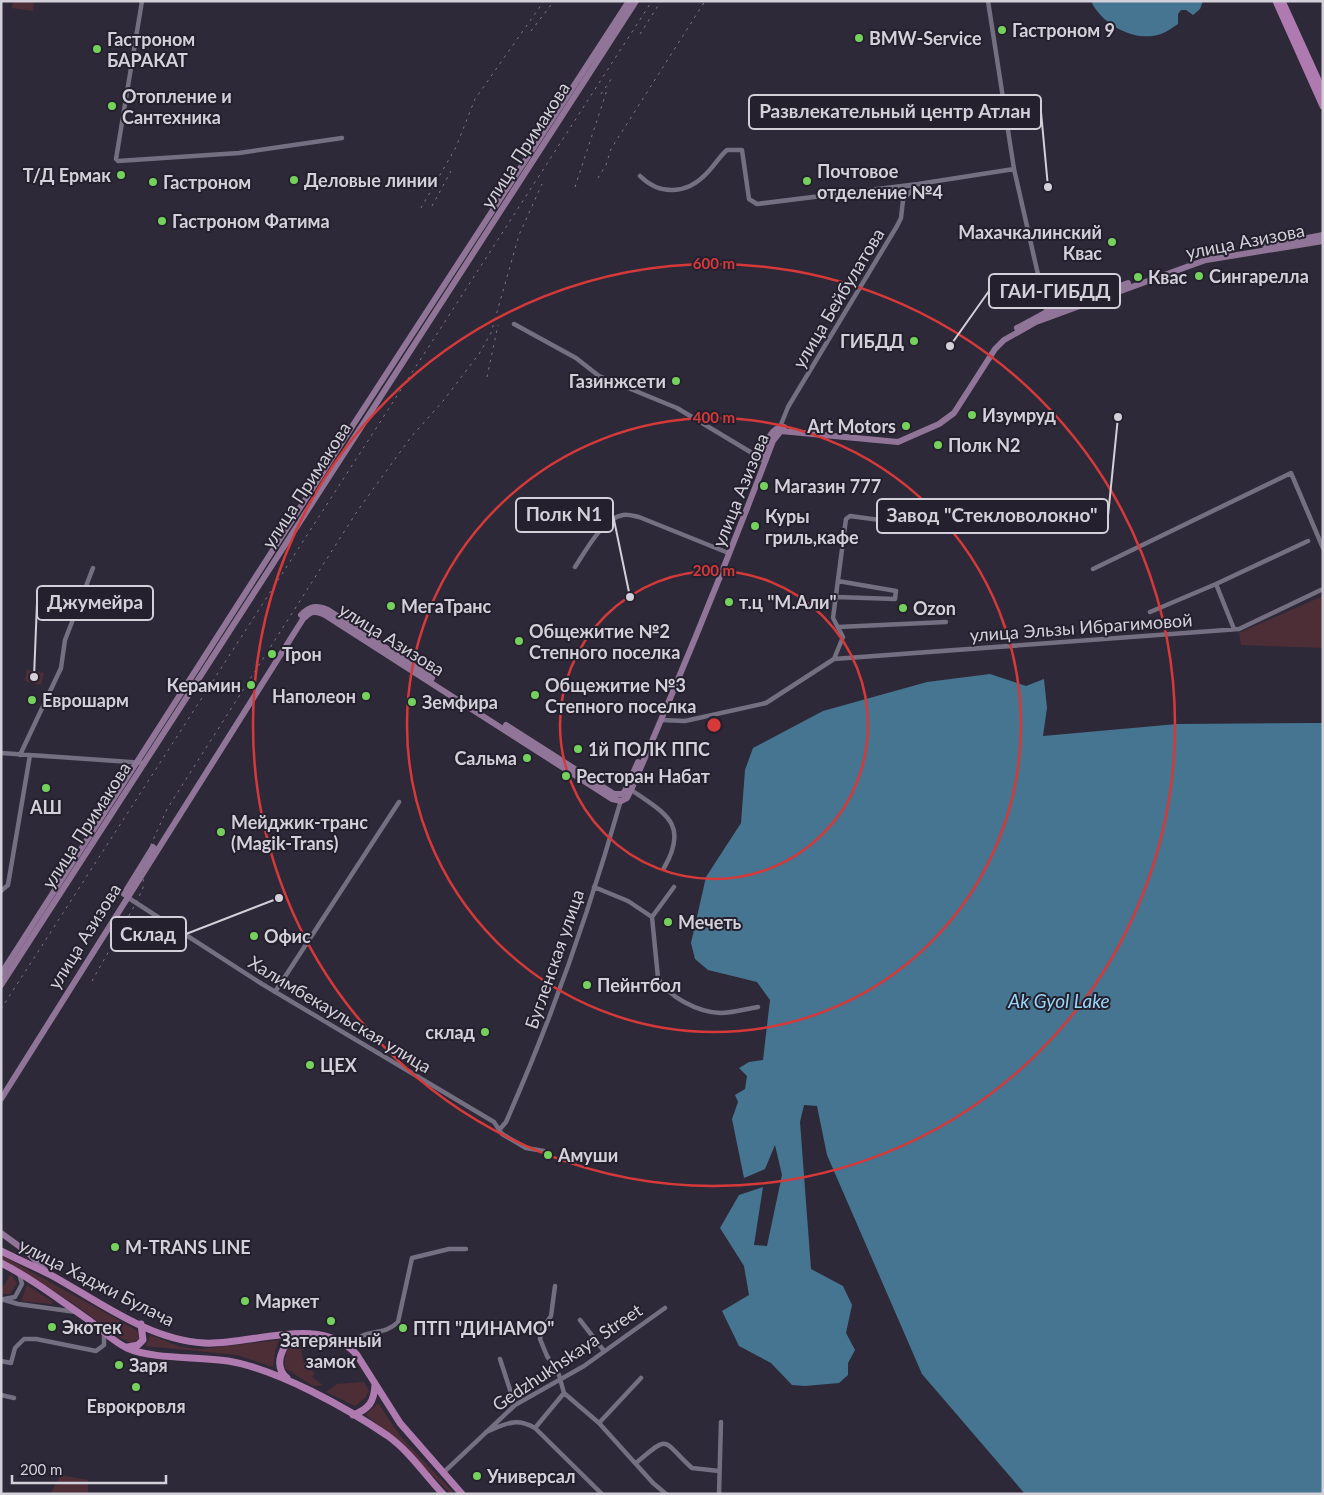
<svg xmlns="http://www.w3.org/2000/svg" width="1324" height="1495" viewBox="0 0 1324 1495" font-family="Lato,sans-serif">
<style>
.green{fill:#4d2e37}
.water{fill:#457590}
.lines{fill:none;stroke-linecap:round;stroke-linejoin:round}
.minor{stroke:#746f81;stroke-width:4.5}
.secondary{stroke:#917598;stroke-width:6}
.primary{stroke:#ae7aaf;stroke-width:7}
.rail{stroke:#7c7885;stroke-width:1;stroke-dasharray:2.5 5;stroke-linecap:butt}
.ring{fill:none;stroke:#d6393a;stroke-width:2.5}
.poi-dot{fill:#74d25c;stroke:#24202e;stroke-width:2}
.labels{text-anchor:middle;dominant-baseline:central;stroke-width:4;stroke-linejoin:round;paint-order:stroke}
.poi-label{font-size:18px;font-weight:bold;fill:#d3d0da;stroke:#24202e;text-anchor:start}
.street-label{font-size:18px;fill:#d3d0da;stroke:#24202e}
.water-label{font-size:19px;font-style:italic;fill:#9ad6f8;stroke:#24202e}
.centre{fill:#d6393a;stroke:#24202e;stroke-width:2.5}
.ring-label{font-size:15px;text-anchor:middle;font-weight:bold;fill:#d6393a;stroke:#24202e;stroke-width:4;stroke-linejoin:round;paint-order:stroke}
.leader{fill:none;stroke:#d3d0da;stroke-width:2}
.callout-dot{fill:#d3d0da;stroke:#24202e;stroke-width:2}
.callout{fill:#24202e;stroke:#d3d0da;stroke-width:2}
.callout-label{font-size:19px;text-anchor:middle;font-weight:bold;fill:#d3d0da}
</style>
<rect width="100%" height="100%" fill="#2e2938"/>
<!-- green -->
<path class="green" d="M 13,1 L 34,1 L 33,11 L 12,8 Z
M 1323,596 L 1323,648 L 1241,645 L 1239,633 Z
M 27,670 L 44,673 L 41,685 L 25,681 Z
M 1,1255 L 124,1323 L 137,1331 L 139,1339 L 131,1343 L 123,1339 L 68,1300 L 1,1259 Z
M 11,1274 L 17,1283 L 10,1294 L 1,1294 L 1,1290 Z
M 27,1285 L 53,1302 L 52,1304 L 21,1301 Z
M 150,1335 L 181,1347 L 201,1349 L 279,1340 L 275,1352 L 273,1367 L 237,1355 L 146,1346 Z
M 300,1338 L 305,1338 L 307,1348 L 301,1350 L 304,1363 L 310,1362 L 311,1370 L 315,1373 L 312,1377 L 323,1385 L 313,1386 L 285,1368 C 283,1356 288,1343 300,1338 Z
M 364,1382 L 369,1391 L 365,1398 L 355,1406 L 326,1392 L 337,1384 Z
M 378,1403 L 401,1437 L 455,1494 L 451,1494 L 398,1441 L 366,1415 Z
M 61,1475 L 88,1480 L 88,1494 L 50,1494 Z"/>
<!-- water -->
<path class="water" d="M 1091,1 L 1203,1 L 1200,9 L 1193,15 L 1186,10 L 1181,10 L 1178,14 L 1178,24 C 1173,27 1167,32 1161,34 C 1135,43 1102,25 1091,1 Z
M 990,674 L 1026,686 L 1044,679 L 1047,708 L 1043,736 L 1177,724 L 1323,723 L 1323,1494 L 1025,1494 L 922,1374 L 827,1155 L 817,1106 L 804,1105 L 800,1122 L 811,1269 L 843,1286 L 852,1305 L 846,1333 L 855,1350 L 848,1363 L 848,1375 L 839,1383 L 805,1386 L 792,1385 L 771,1363 L 739,1346 L 722,1311 L 749,1295 L 744,1266 L 720,1228 L 739,1195 L 763,1187 L 754,1245 L 767,1246 L 782,1175 L 775,1145 L 765,1169 L 744,1178 L 732,1119 L 738,1102 L 735,1095 L 745,1089 L 747,1076 L 739,1068 L 749,1062 L 763,1060 L 770,1000 L 757,982 L 708,970 L 695,959 L 691,943 L 706,877 L 741,823 L 745,770 L 753,748 L 823,711 L 927,682 Z"/>
<g class="lines">
<!-- minor -->
<path class="minor" d="M 142,1 L 116,159 L 118,161 L 239,153 L 342,138
M 988,1 L 1014,169 L 1047,314
M 640,176 C 660,196 687,194 706,174 C 714,166 719,157 727,150 L 742,150 L 749,199 L 757,204 L 918,184 L 1014,169
M 514,324 L 576,358 L 599,376 L 677,408 L 762,459
M 780,427 L 788,407 L 897,226 L 901,218 L 903,200 L 917,185
M 575,567 C 585,552 603,518 623,515 C 628,514 634,516 639,517 L 726,552
M 1093,569 L 1291,473 L 1323,548
M 1216,584 L 1308,541
M 836,597 L 895,599 L 896,591 L 838,581
M 1150,612 L 1216,584 L 1234,629
M 838,627 L 946,622
M 834,659 L 1239,629 L 1323,589
M 661,720 L 685,721 L 766,703 L 834,659 L 843,637 L 833,618 L 846,519 L 850,516 L 902,523
M 1,753 L 145,763
M 20,755 L 61,668 L 65,640 L 93,568
M 630,789 C 664,813 690,823 664,868
M 594,887 L 628,901 L 652,917 L 658,978 C 668,997 698,1012 720,1013 C 733,1013 745,1009 758,1007
M 1,891 L 8,885 L 30,755
M 127,897 L 262,984 L 494,1122 L 502,1134 L 526,1148 L 544,1151
M 652,917 L 674,887
M 275,992 L 399,802
M 500,1129 L 506,1122 C 552,1018 590,909 621,800
M 555,1286 L 551,1316 L 542,1329 L 540,1339 L 547,1356 L 559,1375 L 564,1393
M 1,1299 L 18,1304 L 76,1312
M 4,1299 L 15,1297 L 22,1284 L 19,1273
M 580,1320 L 604,1351
M 349,1347 C 364,1326 382,1338 398,1322 L 412,1258 L 449,1249 L 466,1249
M 500,1359 L 515,1405
M 1,1361 L 11,1363 L 15,1348 L 24,1339 L 36,1339 L 96,1351 L 104,1345 L 104,1333
M 564,1393 L 599,1423 L 653,1483 L 666,1494
M 1,1395 L 14,1398
M 599,1423 L 641,1378
M 535,1428 L 564,1393
M 486,1432 C 506,1424 515,1417 535,1428 L 602,1494
M 636,1463 C 671,1433 662,1441 692,1468 L 719,1471
M 443,1473 L 515,1405 L 584,1366 L 665,1308
M 719,1494 L 721,1422"/>
<!-- secondary -->
<path class="secondary" d="M 1265,246 L 1323,235
M 1017,328 L 1047,312 L 1128,283
M 762,459 C 766,447 768,427 784,427
M 301,615 C 310,606 316,605 328,610 L 432,678
M 506,725 L 614,794 L 622,794 L 625,791 L 638,762
M 124,894 L 153,847
M 1,974 L 355,422 L 629,1
M 1,985 L 636,1
M 1,1099 L 303,619 C 311,611 315,610 325,615 L 612,799 L 621,801 L 627,798 L 631,790 C 681,675 728,559 773,441 L 781,431 L 898,442 L 939,424 L 954,413 L 995,349 L 1004,340 L 1036,322 L 1189,266 L 1206,260 L 1323,241
M 1,1233 L 27,1252 L 47,1272"/>
<!-- primary -->
<path class="primary" d="M 1276,1 L 1323,106
M 1282,1 L 1323,91
M 1,1251 C 17,1259 33,1266 49,1274 C 97,1300 148,1340 204,1343 C 250,1346 321,1313 357,1355 L 400,1423 L 462,1494
M 1,1263 C 33,1279 61,1301 90,1321 C 102,1330 114,1342 127,1348 C 154,1360 197,1356 228,1361 C 277,1369 347,1408 388,1436 C 410,1452 425,1475 443,1494
M 128,1347 L 138,1345 L 143,1340 L 141,1324
M 287,1378 C 272,1365 283,1345 295,1334
M 353,1415 C 369,1409 374,1402 375,1385"/>
<!-- rail -->
<path class="rail" d="M 531,31 L 554,1
M 640,34 L 661,1
M 601,94 L 612,78
M 598,178 L 606,165 L 611,149 L 705,1
M 575,187 L 608,87
M 432,206 L 451,171
M 421,208 L 456,147 L 475,99 L 544,1
M 487,377 L 498,325
M 92,981 L 136,903 L 143,888 L 144,860 L 167,809 L 358,510 L 411,437 L 443,401 L 479,354 L 491,333 L 519,235 L 542,184
M 1,1009 L 652,1"/>
</g>
<!-- distance rings -->
<g class="ring">
<circle cx="714" cy="725" r="154"/>
<circle cx="714" cy="725" r="307"/>
<circle cx="714" cy="725" r="461"/>
</g>
<!-- markers -->
<g class="poi-dot">
<circle cx="1002" cy="30" r="5"/>
<circle cx="859" cy="38" r="5"/>
<circle cx="97" cy="49" r="5"/>
<circle cx="112" cy="106" r="5"/>
<circle cx="121" cy="175" r="5"/>
<circle cx="294" cy="180" r="5"/>
<circle cx="807" cy="181" r="5"/>
<circle cx="153" cy="182" r="5"/>
<circle cx="162" cy="221" r="5"/>
<circle cx="1112" cy="242" r="5"/>
<circle cx="1199" cy="276" r="5"/>
<circle cx="1138" cy="277" r="5"/>
<circle cx="914" cy="341" r="5"/>
<circle cx="676" cy="381" r="5"/>
<circle cx="972" cy="415" r="5"/>
<circle cx="906" cy="426" r="5"/>
<circle cx="938" cy="445" r="5"/>
<circle cx="764" cy="486" r="5"/>
<circle cx="755" cy="526" r="5"/>
<circle cx="729" cy="602" r="5"/>
<circle cx="391" cy="606" r="5"/>
<circle cx="903" cy="608" r="5"/>
<circle cx="519" cy="641" r="5"/>
<circle cx="272" cy="654" r="5"/>
<circle cx="251" cy="685" r="5"/>
<circle cx="535" cy="695" r="5"/>
<circle cx="366" cy="696" r="5"/>
<circle cx="32" cy="700" r="5"/>
<circle cx="412" cy="702" r="5"/>
<circle cx="578" cy="749" r="5"/>
<circle cx="527" cy="758" r="5"/>
<circle cx="566" cy="776" r="5"/>
<circle cx="46" cy="788" r="5"/>
<circle cx="221" cy="832" r="5"/>
<circle cx="668" cy="922" r="5"/>
<circle cx="254" cy="936" r="5"/>
<circle cx="587" cy="985" r="5"/>
<circle cx="485" cy="1032" r="5"/>
<circle cx="310" cy="1065" r="5"/>
<circle cx="548" cy="1155" r="5"/>
<circle cx="115" cy="1247" r="5"/>
<circle cx="245" cy="1301" r="5"/>
<circle cx="331" cy="1321" r="5"/>
<circle cx="52" cy="1327" r="5"/>
<circle cx="403" cy="1328" r="5"/>
<circle cx="119" cy="1365" r="5"/>
<circle cx="136" cy="1387" r="5"/>
<circle cx="477" cy="1476" r="5"/>
</g>
<g class="labels">
<!-- poi labels -->
<g class="poi-label">
<text x="1012" y="30">Гастроном 9</text>
<text x="869" y="38">BMW-Service</text>
<text x="107" y="39">Гастроном<tspan x="107" dy="21">БАРАКАТ</tspan></text>
<text x="122" y="96">Отопление и<tspan x="122" dy="21">Сантехника</tspan></text>
<text x="817" y="171">Почтовое<tspan x="817" dy="21">отделение №4</tspan></text>
<text x="111" y="175" text-anchor="end">Т/Д Ермак</text>
<text x="304" y="180">Деловые линии</text>
<text x="163" y="182">Гастроном</text>
<text x="172" y="221">Гастроном Фатима</text>
<text x="1102" y="232" text-anchor="end">Махачкалинский<tspan x="1102" dy="21">Квас</tspan></text>
<text x="1209" y="276">Сингарелла</text>
<text x="1148" y="277">Квас</text>
<text x="904" y="341" text-anchor="end">ГИБДД</text>
<text x="666" y="381" text-anchor="end">Газинжсети</text>
<text x="982" y="415">Изумруд</text>
<text x="896" y="426" text-anchor="end">Art Motors</text>
<text x="948" y="445">Полк N2</text>
<text x="774" y="486">Магазин 777</text>
<text x="765" y="516">Куры<tspan x="765" dy="21">гриль,кафе</tspan></text>
<text x="739" y="602">т.ц "М.Али"</text>
<text x="401" y="606">МегаТранс</text>
<text x="913" y="608">Ozon</text>
<text x="529" y="631">Общежитие №2<tspan x="529" dy="21">Степного поселка</tspan></text>
<text x="282" y="654">Трон</text>
<text x="241" y="685" text-anchor="end">Керамин</text>
<text x="545" y="685">Общежитие №3<tspan x="545" dy="21">Степного поселка</tspan></text>
<text x="356" y="696" text-anchor="end">Наполеон</text>
<text x="42" y="700">Еврошарм</text>
<text x="422" y="702">Земфира</text>
<text x="588" y="749">1й ПОЛК ППС</text>
<text x="517" y="758" text-anchor="end">Сальма</text>
<text x="576" y="776">Ресторан Набат</text>
<text x="46" y="807" text-anchor="middle">АШ</text>
<text x="231" y="822">Мейджик-транс<tspan x="231" dy="21">(Magik-Trans)</tspan></text>
<text x="678" y="922">Мечеть</text>
<text x="264" y="936">Офис</text>
<text x="597" y="985">Пейнтбол</text>
<text x="475" y="1032" text-anchor="end">склад</text>
<text x="320" y="1065">ЦЕХ</text>
<text x="558" y="1155">Амуши</text>
<text x="125" y="1247">М-TRANS LINE</text>
<text x="255" y="1301">Маркет</text>
<text x="62" y="1327">Экотек</text>
<text x="413" y="1328">ПТП "ДИНАМО"</text>
<text x="331" y="1340" text-anchor="middle">Затерянный<tspan x="331" dy="21">замок</tspan></text>
<text x="129" y="1365">Заря</text>
<text x="136" y="1406" text-anchor="middle">Еврокровля</text>
<text x="487" y="1476">Универсал</text>
</g>
<!-- street labels -->
<g class="street-label">
<text transform="translate(525 145) rotate(-57)">улица Примакова</text>
<text transform="translate(1245 241) rotate(-11)">улица Азизова</text>
<text transform="translate(838 298) rotate(-59)">улица Бейбулатова</text>
<text transform="translate(306 485) rotate(-57)">улица Примакова</text>
<text transform="translate(740 490) rotate(-68)">улица Азизова</text>
<text transform="translate(1081 627) rotate(-4)">улица Эльзы Ибрагимовой</text>
<text transform="translate(392 639) rotate(32)">улица Азизова</text>
<text transform="translate(86 825) rotate(-57)">улица Примакова</text>
<text transform="translate(84 936) rotate(-58)">улица Азизова</text>
<text transform="translate(554 959) rotate(-71)">Бугленская улица</text>
<text transform="translate(340 1014) rotate(31)">Халимбекаульская улица</text>
<text transform="translate(97 1282) rotate(27)">улица Хаджи Булача</text>
<text transform="translate(567 1357) rotate(-34)">Gedzhukhskaya Street</text>
</g>
<!-- water labels -->
<g class="water-label">
<text x="1059" y="1000">Ak Gyol Lake</text>
</g>
</g>
<circle cx="714" cy="725" r="8" class="centre"/>
<g class="ring-label">
<text x="714" y="269">600 m</text>
<text x="714" y="423">400 m</text>
<text x="714" y="576">200 m</text>
</g>
<!-- callouts -->
<path class="leader" d="M1048 187L1041 112M950 346L989 291M630 597L613 515M1118 417L1108 516M34 677L37 603M279 898L186 934"/>
<g class="callout-dot">
<circle cx="1048" cy="187" r="5"/>
<circle cx="950" cy="346" r="5"/>
<circle cx="630" cy="597" r="5"/>
<circle cx="1118" cy="417" r="5"/>
<circle cx="34" cy="677" r="5"/>
<circle cx="279" cy="898" r="5"/>
</g>
<g class="callout">
<rect x="749" y="95" width="292" height="34" rx="5"/>
<rect x="989" y="274" width="131" height="34" rx="5"/>
<rect x="516" y="498" width="97" height="34" rx="5"/>
<rect x="877" y="499" width="231" height="34" rx="5"/>
<rect x="37" y="586" width="116" height="34" rx="5"/>
<rect x="111" y="917" width="75" height="34" rx="5"/>
</g>
<g class="callout-label">
<text x="895" y="118">Развлекательный центр Атлан</text>
<text x="1055" y="298">ГАИ-ГИБДД</text>
<text x="564" y="521">Полк N1</text>
<text x="992" y="522">Завод "Стекловолокно"</text>
<text x="95" y="609">Джумейра</text>
<text x="148" y="941">Склад</text>
</g>
<!-- border -->
<rect width="1324" height="1495" fill="none" stroke="#d3d0da" stroke-width="5"/>
<!-- scale -->
<path d="M12 1475v8h154v-8" fill="none" stroke="#d3d0da" stroke-width="2.5"/>
<text x="20" y="1475" font-size="15" fill="#d3d0da" stroke="#24202e" stroke-width="4" paint-order="stroke">200 m</text>
</svg>
